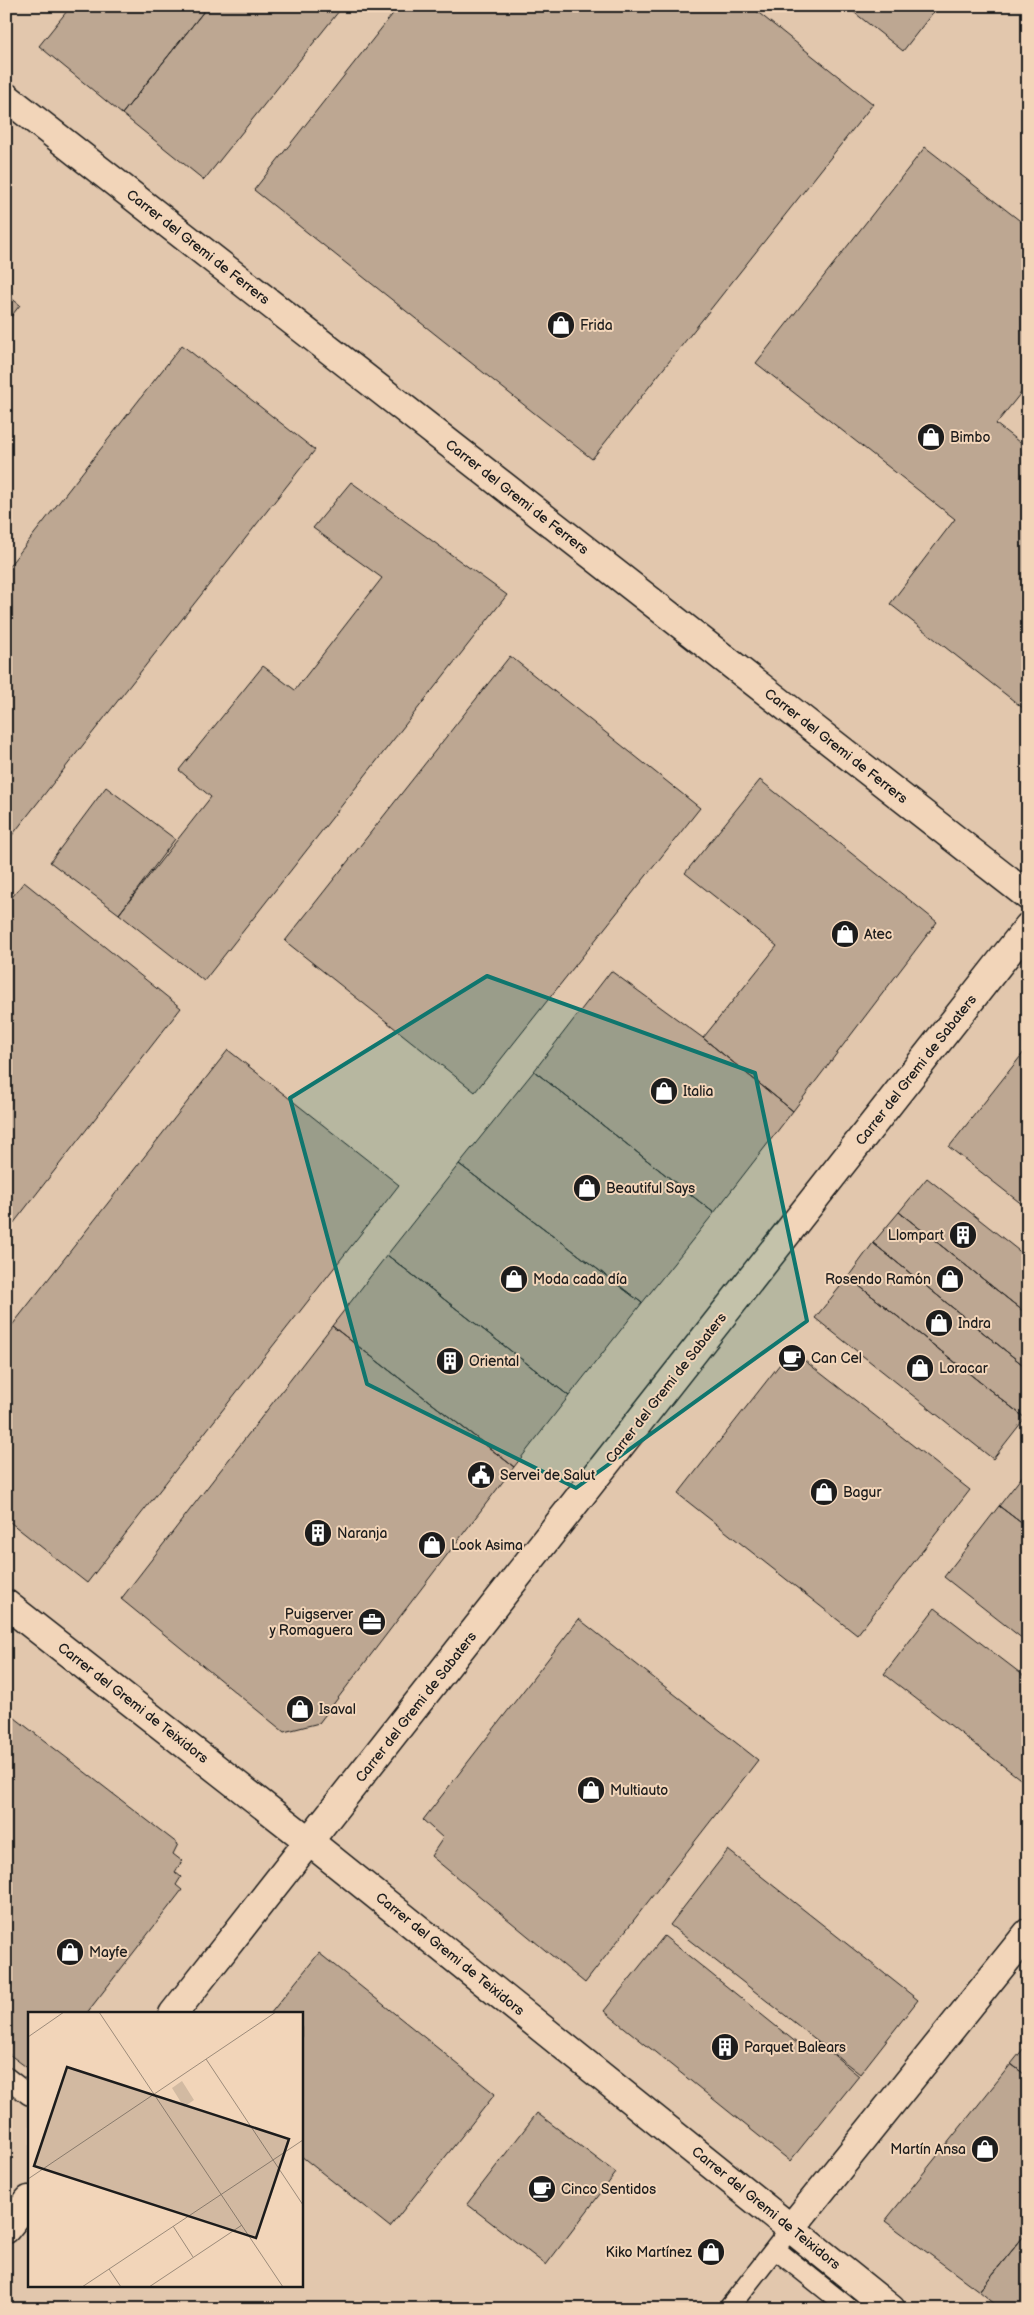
<svg xmlns="http://www.w3.org/2000/svg" width="1034" height="2315" viewBox="0 0 1034 2315" font-family="'Balsamiq Sans',sans-serif">
<style>
.built{fill:#e2c7ad;fill-rule:evenodd}
.building{fill:#bda792;stroke:#1c1c1c}
.lines{fill:none;stroke-linecap:round;stroke-linejoin:round}
.service-casing{stroke:#1c1c1c;stroke-width:22}
.minor-casing{stroke:#1c1c1c;stroke-width:31}
.service{stroke:#f2d5b9;stroke-width:19}
.minor{stroke:#f2d5b9;stroke-width:28}
.marked{fill:#0f766e;fill-opacity:0.2;stroke:#0f766e;stroke-width:4;stroke-linejoin:round}
.labels{text-anchor:middle;dominant-baseline:central;stroke-width:4;stroke-linejoin:round;paint-order:stroke}
.street-label{font-size:14px;fill:#1c1c1c;stroke:#f2d5b9}
.poi-label{font-size:14px;fill:#1c1c1c;stroke:#f2d5b9;text-anchor:start}
.inset-road{fill:none;stroke:#9c8b7a;stroke-width:1}
.view{fill:#1c1c1c;fill-opacity:0.15;stroke:#1c1c1c;stroke-width:2.5}
.inset-edge{fill:none;stroke:#1c1c1c;stroke-width:2.5}
</style>
<rect width="100%" height="100%" fill="#f2d5b9"/>
<filter id="ink" filterUnits="userSpaceOnUse"><feTurbulence type="fractalNoise" baseFrequency=".02" numOctaves="2"/><feDisplacementMap in="SourceGraphic" scale="10" xChannelSelector="R" yChannelSelector="G"/><feConvolveMatrix kernelMatrix="1 2 1 2 8 2 1 2 1" color-interpolation-filters="sRGB"/></filter>
<g filter="url(#ink)">
<!-- built -->
<path class="built" d="M 6,6 L 1028,6 L 1028,2309 L 6,2309 ZM 29,2014 L 301,2014 L 301,2286 L 29,2286 Z"/>
<!-- building -->
<path class="building" d="M 71,6 L 208,6 L 122,114 L 39,46 Z
M 208,6 L 343,6 L 204,180 L 122,114 Z
M 399,6 L 750,6 L 873,104 L 592,459 L 254,190 Z
M 846,6 L 938,6 L 903,51 Z
M 925,147 L 1028,227 L 1028,384 L 996,424 L 1028,449 L 1028,712 L 890,604 L 955,519 L 756,363 Z
M 6,294 L 20,305 L 6,323 Z
M 182,345 L 315,450 L 6,843 L 6,570 Z
M 351,482 L 507,595 L 204,981 L 119,914 L 211,797 L 179,770 L 263,666 L 295,690 L 382,578 L 313,528 Z
M 510,656 L 700,808 L 475,1092 L 285,941 Z
M 760,780 L 937,922 L 793,1111 L 703,1038 L 777,946 L 685,873 Z
M 106,787 L 175,839 L 119,914 L 50,862 Z
M 24,882 L 181,1008 L 6,1233 L 6,905 Z
M 611,971 L 703,1038 L 793,1111 L 714,1213 L 534,1071 Z
M 1028,1047 L 1028,1209 L 949,1147 Z
M 228,1050 L 399,1185 L 87,1583 L 6,1519 L 6,1333 Z
M 534,1071 L 714,1213 L 642,1303 L 459,1164 Z
M 459,1164 L 642,1303 L 569,1396 L 387,1255 Z
M 927,1178 L 1028,1258 L 1028,1315 L 899,1212 Z
M 899,1212 L 1028,1315 L 1028,1369 L 873,1243 Z
M 873,1243 L 1028,1369 L 1028,1414 L 1025,1418 L 848,1277 Z
M 387,1255 L 569,1396 L 514,1467 L 332,1326 Z
M 848,1277 L 1025,1418 L 993,1459 L 815,1318 Z
M 332,1326 L 514,1467 L 319,1723 L 284,1732 L 121,1599 Z
M 791,1350 L 970,1490 L 857,1635 L 678,1494 Z
M 1028,1469 L 1028,1528 L 999,1506 Z
M 999,1506 L 1028,1528 L 1028,1643 L 944,1577 Z
M 935,1608 L 1028,1679 L 1028,1785 L 884,1674 Z
M 579,1619 L 758,1760 L 585,1983 L 431,1856 L 443,1838 L 423,1820 Z
M 6,1711 L 178,1844 L 173,1854 L 182,1861 L 175,1872 L 181,1877 L 176,1885 L 182,1890 L 86,2014 L 29,2014 L 29,2069 L 6,2052 Z
M 728,1850 L 918,2000 L 860,2074 L 670,1925 Z
M 664,1936 L 808,2052 L 817,2041 L 859,2076 L 790,2161 L 604,2011 Z
M 319,1953 L 495,2094 L 390,2227 L 301,2156 L 301,2014 L 270,2014 Z
M 1028,2043 L 1028,2077 L 1011,2064 Z
M 1011,2064 L 1028,2077 L 1028,2231 L 979,2291 L 885,2221 Z
M 537,2113 L 616,2173 L 546,2265 L 467,2204 Z
M 1028,2231 L 1028,2309 L 1001,2309 L 979,2291 Z"/>
<g class="lines">
<defs>
<path id="service" d="M 6,2077 L 29,2095
M 775,2249 L 850,2309
M 728,2309 L 791,2228"/>
<path id="minor" d="M 6,97 L 1028,896
M 6,1604 L 310,1842 L 891,2309
M 173,2014 L 1028,927
M 791,2228 L 1028,1933
M 6,2229 L 29,2200"/>
</defs>
<!-- service casing -->
<use href="#service" class="service-casing"/>
<!-- minor casing -->
<use href="#minor" class="minor-casing"/>
<!-- service -->
<use href="#service" class="service"/>
<!-- minor -->
<use href="#minor" class="minor"/>
</g>
</g>
<!-- marked area -->
<path class="marked" d="M 487,976 L 755,1073 L 807,1321 L 576,1488 L 367,1384 L 290,1098 Z"/>
<!-- icons -->
<defs>
<symbol id="shop-disc" viewBox="-11 -11 22 22"><circle r="9.5" fill="#1c1c1c" stroke="#f2d5b9"/><path d="M-5-2.5h2.3a2.7 3.5 0 0 1 5.4 0H5L5.5 6h-11ZM-1.5-2.5h3a1.5 2.3 0 0 0-3 0Z" fill="#fff"/></symbol>
<symbol id="building-disc" viewBox="-11 -11 22 22"><circle r="9.5" fill="#1c1c1c" stroke="#f2d5b9"/><path d="M-4-6H4V6H1V3H-1V6H-4ZM-2.5-4.3h1.7v1.8h-1.7ZM.8-4.3h1.7v1.8H.8ZM-2.5-1h1.7V.8h-1.7ZM.8-1h1.7V.8H.8Z" fill="#fff"/></symbol>
<symbol id="cafe-disc" viewBox="-11 -11 22 22"><circle r="9.5" fill="#1c1c1c" stroke="#f2d5b9"/><path d="M-5.5-4.5H6V0H3Q3 3.5 0 3.5H-2.5Q-5.5 3.5-5.5 0ZM3-3.2v2h1.7v-2ZM-6 4.5H4V6H-6Z" fill="#fff"/></symbol>
<symbol id="civic-disc" viewBox="-11 -11 22 22"><circle r="9.5" fill="#1c1c1c" stroke="#f2d5b9"/><path d="M-.6-6.5H3V-4.5H.6V-3L4-1V1h2V6H-6V1h2V-1L-.6-3ZM-1.2 2.5V6h2.4V2.5Z" fill="#fff"/></symbol>
<symbol id="office-disc" viewBox="-11 -11 22 22"><circle r="9.5" fill="#1c1c1c" stroke="#f2d5b9"/><path d="M-6-3h4V-5.5h4V-3h4V5H-6ZM-1-4.5V-3h2v-1.5ZM-6 0V1H6V0Z" fill="#fff"/></symbol>
</defs>
<g fill-rule="evenodd">
<use href="#shop-disc" x="545" y="309" width="32" height="32"/>
<use href="#shop-disc" x="915" y="421" width="32" height="32"/>
<use href="#shop-disc" x="829" y="918" width="32" height="32"/>
<use href="#shop-disc" x="648" y="1075" width="32" height="32"/>
<use href="#shop-disc" x="571" y="1172" width="32" height="32"/>
<use href="#building-disc" x="947" y="1219" width="32" height="32"/>
<use href="#shop-disc" x="498" y="1263" width="32" height="32"/>
<use href="#shop-disc" x="934" y="1263" width="32" height="32"/>
<use href="#shop-disc" x="923" y="1307" width="32" height="32"/>
<use href="#cafe-disc" x="776" y="1342" width="32" height="32"/>
<use href="#building-disc" x="434" y="1345" width="32" height="32"/>
<use href="#shop-disc" x="904" y="1352" width="32" height="32"/>
<use href="#civic-disc" x="465" y="1459" width="32" height="32"/>
<use href="#shop-disc" x="808" y="1476" width="32" height="32"/>
<use href="#building-disc" x="302" y="1517" width="32" height="32"/>
<use href="#shop-disc" x="416" y="1529" width="32" height="32"/>
<use href="#office-disc" x="356" y="1606" width="32" height="32"/>
<use href="#shop-disc" x="284" y="1693" width="32" height="32"/>
<use href="#shop-disc" x="575" y="1774" width="32" height="32"/>
<use href="#shop-disc" x="54" y="1936" width="32" height="32"/>
<use href="#building-disc" x="709" y="2031" width="32" height="32"/>
<use href="#shop-disc" x="969" y="2133" width="32" height="32"/>
<use href="#cafe-disc" x="526" y="2173" width="32" height="32"/>
<use href="#shop-disc" x="695" y="2236" width="32" height="32"/>
</g>
<g class="labels">
<!-- street labels -->
<g class="street-label">
<text transform="translate(198 247) rotate(38)">Carrer del Gremi de Ferrers</text>
<text transform="translate(517 497) rotate(38)">Carrer del Gremi de Ferrers</text>
<text transform="translate(836 746) rotate(38)">Carrer del Gremi de Ferrers</text>
<text transform="translate(916 1070) rotate(-52)">Carrer del Gremi de Sabaters</text>
<text transform="translate(666 1388) rotate(-52)">Carrer del Gremi de Sabaters</text>
<text transform="translate(133 1703) rotate(38)">Carrer del Gremi de Teixidors</text>
<text transform="translate(416 1707) rotate(-52)">Carrer del Gremi de Sabaters</text>
<text transform="translate(450 1954) rotate(39)">Carrer del Gremi de Teixidors</text>
<text transform="translate(766 2208) rotate(39)">Carrer del Gremi de Teixidors</text>
</g>
<!-- poi labels -->
<g class="poi-label">
<text x="580" y="325">Frida</text>
<text x="950" y="437">Bimbo</text>
<text x="864" y="934">Atec</text>
<text x="683" y="1091">Italia</text>
<text x="606" y="1188">Beautiful Says</text>
<text x="944" y="1235" text-anchor="end">Llompart</text>
<text x="533" y="1279">Moda cada día</text>
<text x="931" y="1279" text-anchor="end">Rosendo Ramón</text>
<text x="958" y="1323">Indra</text>
<text x="811" y="1358">Can Cel</text>
<text x="469" y="1361">Oriental</text>
<text x="939" y="1368">Loracar</text>
<text x="500" y="1475">Servei de Salut</text>
<text x="843" y="1492">Bagur</text>
<text x="337" y="1533">Naranja</text>
<text x="451" y="1545">Look Asima</text>
<text x="353" y="1614" text-anchor="end">Puigserver<tspan x="353" dy="16">y Romaguera</tspan></text>
<text x="319" y="1709">Isaval</text>
<text x="610" y="1790">Multiauto</text>
<text x="89" y="1952">Mayfe</text>
<text x="744" y="2047">Parquet Balears</text>
<text x="966" y="2149" text-anchor="end">Martín Ansa</text>
<text x="561" y="2189">Cinco Sentidos</text>
<text x="692" y="2252" text-anchor="end">Kiko Martínez</text>
</g>
</g>
<!-- overview -->
<g transform="translate(28 2012)">
<rect width="275" height="275" fill="#f2d5b9"/>
<path d="M 154,69 L 166,88 L 156,95 L 144,76 Z" fill="#d2baa2"/>
<path class="inset-road" d="M 71,0 L 255,275M 0,25 L 36,0M 178,47 L 275,193M 0,167 L 248,0M 145,214 L 165,245M 81,257 L 93,275M 54,275 L 275,128M 121,275 L 214,213"/>
<path class="view" d="M 39,55 L 261,127 L 228,226 L 6,154 Z"/>
<rect width="275" height="275" class="inset-edge"/>
</g>
<!-- margin -->
<rect width="1034" height="2315" fill="none" stroke="#f2d5b9" stroke-width="25"/>
<rect x="12" y="12" width="1009" height="2290" fill="none" stroke="#1c1c1c" stroke-width="2" filter="url(#ink)"/>
</svg>
